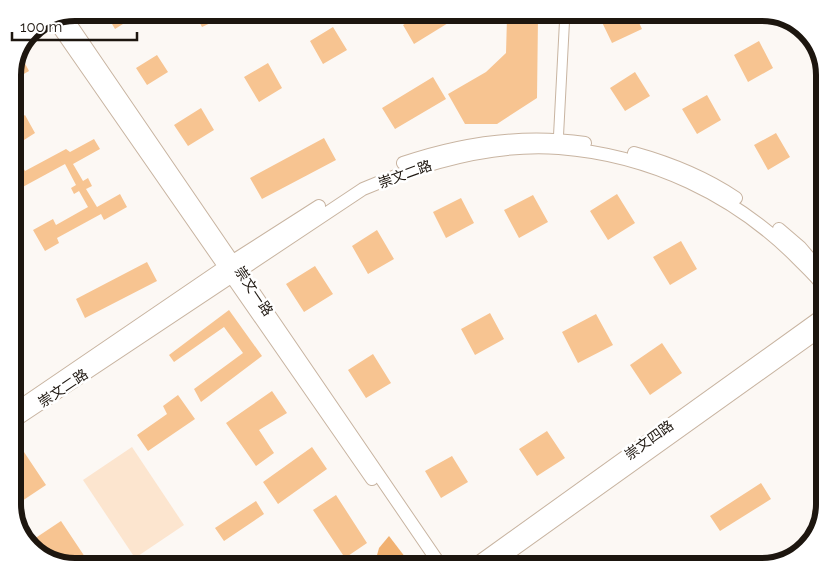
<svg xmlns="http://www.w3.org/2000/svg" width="837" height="579" viewBox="0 0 837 579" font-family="Raleway,'Noto Sans SC',sans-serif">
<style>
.green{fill:#fce5cf}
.forest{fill:#f1b171}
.building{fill:#f7c491}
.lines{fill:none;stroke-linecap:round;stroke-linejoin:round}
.street-casing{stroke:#c8b4a1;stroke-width:11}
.secondary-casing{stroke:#c8b4a1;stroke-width:14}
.street{stroke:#fff;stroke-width:9}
.secondary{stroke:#fff;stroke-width:12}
.labels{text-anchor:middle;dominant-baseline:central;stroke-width:5;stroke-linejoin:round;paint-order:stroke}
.street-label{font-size:14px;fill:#1d160f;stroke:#fff}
.rim{fill:none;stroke:#1d160f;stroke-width:6}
</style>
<rect width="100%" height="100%" fill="#fcf8f4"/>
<!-- green -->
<path class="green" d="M 132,447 L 184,525 L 135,558 L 83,480 Z"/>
<!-- forest -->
<path class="forest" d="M 389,536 L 412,566 L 374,566 L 379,548 Z"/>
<!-- building -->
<path class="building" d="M 105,12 L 142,12 L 115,29 Z
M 194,12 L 234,12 L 202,27 Z
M 424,12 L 466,12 L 414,44 L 403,25 Z
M 489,12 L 512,12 L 493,22 Z
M 607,12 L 634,12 L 642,29 L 612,43 L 599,16 Z
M 675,12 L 699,12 L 681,23 Z
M 507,17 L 538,17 L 537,98 L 497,124 L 465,124 L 448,94 L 486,72 L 506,53 Z
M 333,27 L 347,50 L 323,64 L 310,41 Z
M 759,41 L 773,68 L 748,82 L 734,55 Z
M 20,54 L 29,71 L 13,80 L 13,71 Z
M 819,54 L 824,75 L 824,86 L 810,59 Z
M 157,55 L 168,72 L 147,85 L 136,68 Z
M 268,63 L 282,88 L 259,102 L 244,77 Z
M 635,72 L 650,96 L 625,111 L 610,88 Z
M 433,77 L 446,99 L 395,129 L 382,108 Z
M 707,95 L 721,120 L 697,134 L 682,109 Z
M 201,108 L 214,130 L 188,146 L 174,125 Z
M 25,115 L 35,133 L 13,147 L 13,123 Z
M 776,133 L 790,157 L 768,170 L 754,145 Z
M 324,138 L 336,160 L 262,199 L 250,178 Z
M 94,139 L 100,149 L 73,164 L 83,181 L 88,178 L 92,186 L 86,189 L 97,207 L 120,194 L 127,207 L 104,220 L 101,214 L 57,238 L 59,243 L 45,251 L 33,230 L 53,219 L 56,225 L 88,207 L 79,191 L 74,194 L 71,188 L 76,185 L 65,164 L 19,189 L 13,177 L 13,169 L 21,164 L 25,171 L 66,149 L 70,152 Z
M 617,194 L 635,223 L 608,240 L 590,211 Z
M 533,195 L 548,222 L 519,238 L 504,210 Z
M 461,198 L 474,223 L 446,238 L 433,212 Z
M 377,230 L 394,259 L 368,274 L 352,246 Z
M 681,241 L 697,269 L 670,285 L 653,257 Z
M 147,262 L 157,281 L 85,318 L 76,299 Z
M 315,266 L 333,294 L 304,312 L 286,284 Z
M 229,310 L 262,356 L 201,402 L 194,389 L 243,353 L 224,327 L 174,362 L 169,355 Z
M 490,313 L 504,339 L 475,355 L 461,329 Z
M 596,314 L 613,345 L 578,363 L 562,332 Z
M 662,343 L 682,373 L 650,395 L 630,365 Z
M 373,354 L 391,383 L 366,398 L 348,370 Z
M 272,391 L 287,413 L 259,430 L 274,453 L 256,466 L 226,423 Z
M 178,395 L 195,419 L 148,451 L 137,435 L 167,414 L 163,406 Z
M 547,431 L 565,458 L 537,476 L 519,449 Z
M 312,447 L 327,469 L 278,504 L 263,482 Z
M 24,452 L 46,485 L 13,507 L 13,460 Z
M 452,456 L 468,482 L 441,498 L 425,471 Z
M 761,483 L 771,499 L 720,531 L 710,516 Z
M 336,495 L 367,543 L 345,558 L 313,510 Z
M 256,501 L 264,514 L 224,541 L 215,528 Z
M 824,502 L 824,504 L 819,522 L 812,511 Z
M 61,521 L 87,560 L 77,566 L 40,556 L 28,543 Z"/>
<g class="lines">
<defs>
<path id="street" d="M 558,145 L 565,12"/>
<path id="secondary" d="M 65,16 L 441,566
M 54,21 L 372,479
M 634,153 C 670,163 705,177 736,198
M 403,163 C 462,143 523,134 585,143
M 779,229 L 800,247 L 824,275
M 13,411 L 233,261 L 319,206
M 13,422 L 363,189 C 424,163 492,143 559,148 C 650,155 735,195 798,259 C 807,268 817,277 824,287
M 473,566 L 824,314
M 491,566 L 824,328"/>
</defs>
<!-- street casing -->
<use href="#street" class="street-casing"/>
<!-- secondary casing -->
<use href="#secondary" class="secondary-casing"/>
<!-- street -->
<use href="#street" class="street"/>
<!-- secondary -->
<use href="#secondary" class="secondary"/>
</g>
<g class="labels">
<!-- street labels -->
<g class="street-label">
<text transform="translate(405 174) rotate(-20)">崇文二路</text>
<text transform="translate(254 291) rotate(56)">崇文一路</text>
<text transform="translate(63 388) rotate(-34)">崇文二路</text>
<text transform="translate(649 440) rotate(-36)">崇文四路</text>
</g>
</g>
<!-- crop -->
<path d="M0 0H837V579H0ZM75 21H762A54 54 0 0 1 816 75V504A54 54 0 0 1 762 558H75A54 54 0 0 1 21 504V75A54 54 0 0 1 75 21Z" fill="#fff" fill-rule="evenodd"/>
<path class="rim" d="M75 21H762A54 54 0 0 1 816 75V504A54 54 0 0 1 762 558H75A54 54 0 0 1 21 504V75A54 54 0 0 1 75 21Z"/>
<!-- scale -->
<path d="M12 32v8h125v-8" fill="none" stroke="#1d160f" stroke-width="2.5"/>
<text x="20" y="32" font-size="15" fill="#1d160f" stroke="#ffffff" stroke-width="4" paint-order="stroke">100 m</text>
</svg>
